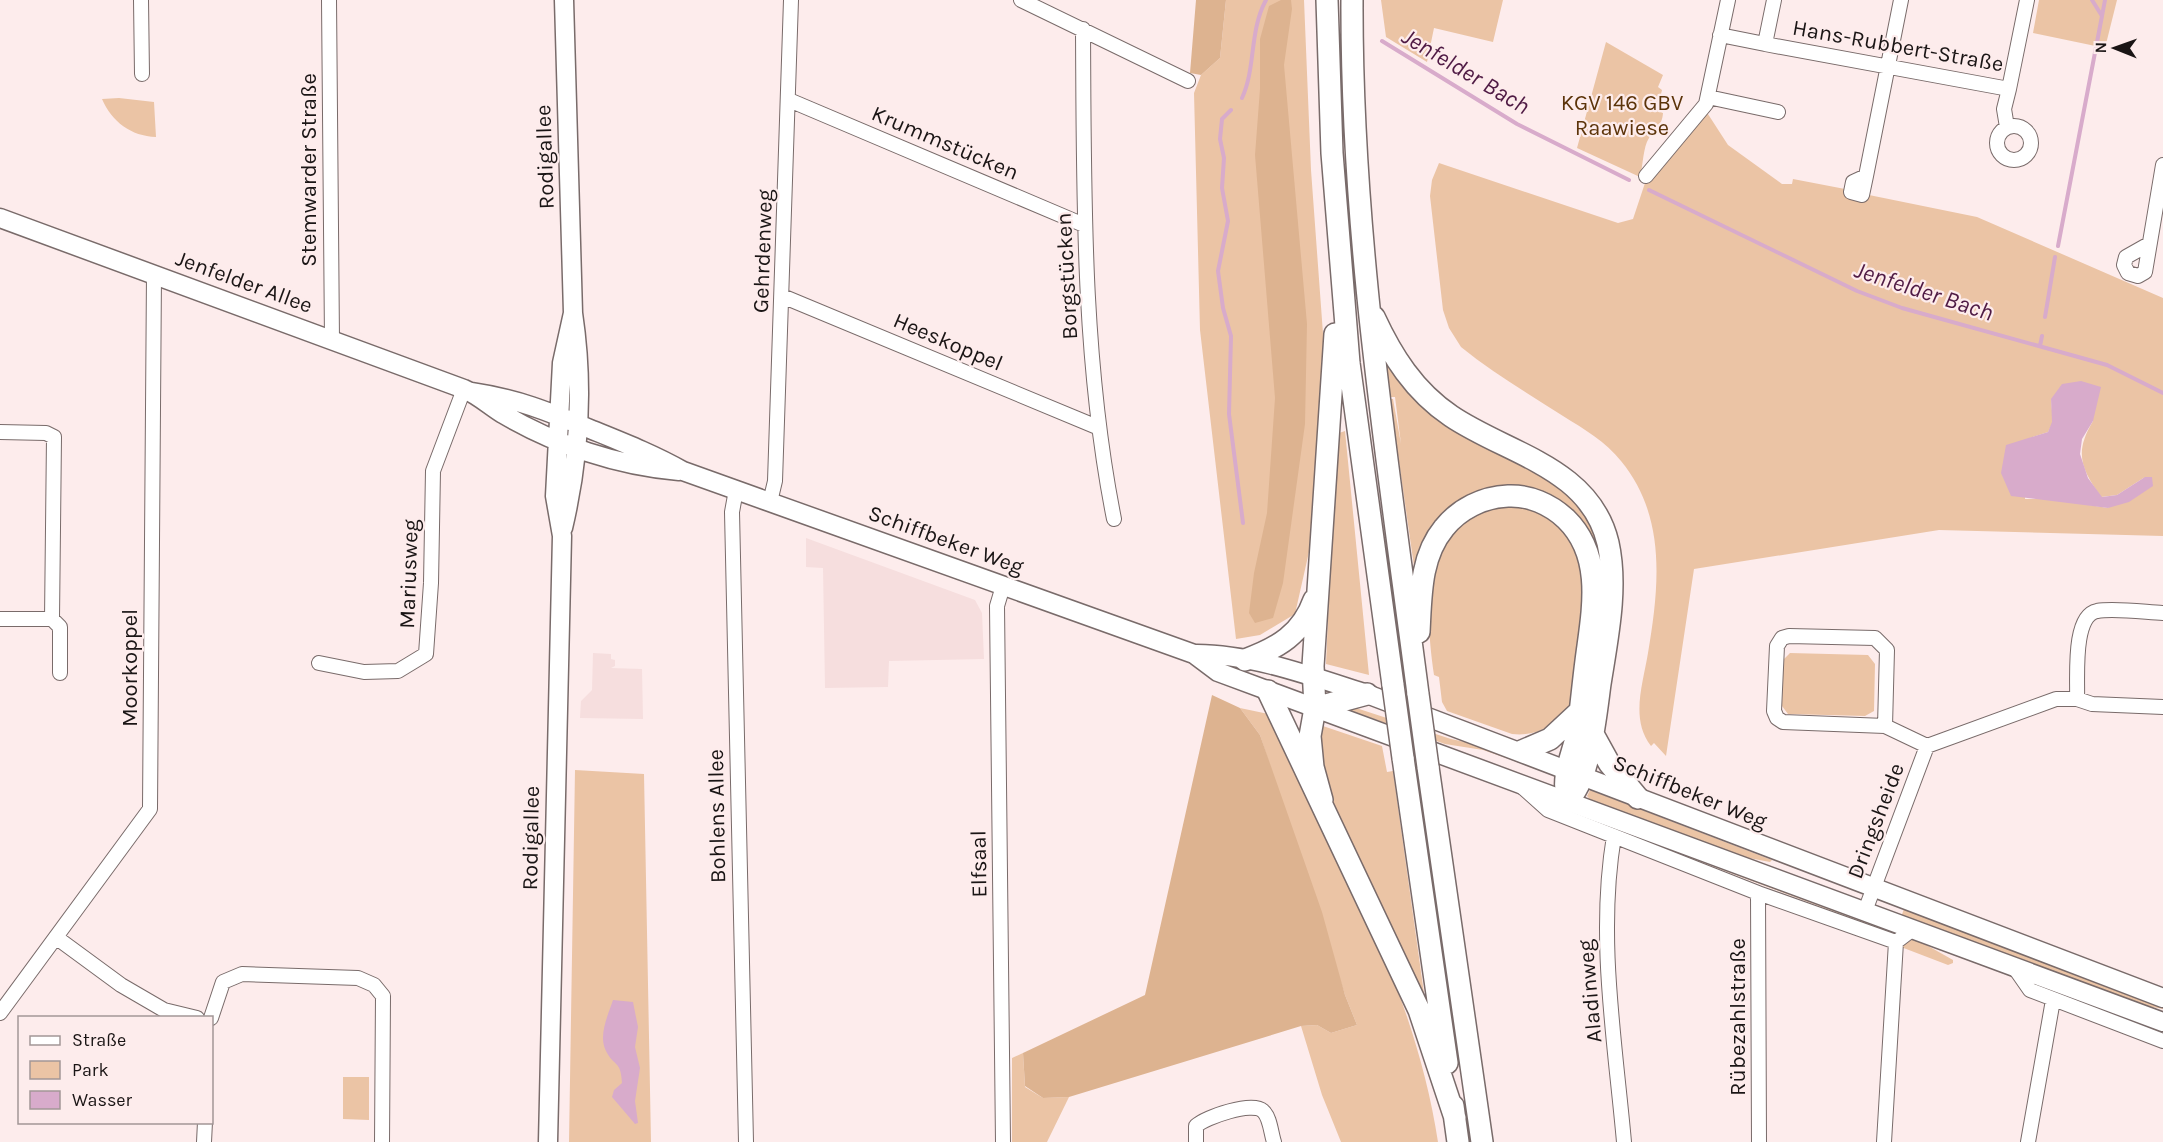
<svg xmlns="http://www.w3.org/2000/svg" width="2163" height="1142" viewBox="0 0 2163 1142" font-family="Karla,sans-serif">
<style>
.built{fill:#f6dede}
.green{fill:#ebc4a5;fill-rule:evenodd}
.forest{fill:#ddb390}
.water{fill:#d8abcb}
.lines{fill:none;stroke-linecap:round;stroke-linejoin:round}
.stream{stroke:#d8abcb;stroke-width:4}
.minor-casing{stroke:#796b6a;stroke-width:16}
.major-casing{stroke:#796b6a;stroke-width:21}
.highway-casing{stroke:#796b6a;stroke-width:24}
.minor{stroke:#fff;stroke-width:14}
.major{stroke:#fff;stroke-width:18}
.highway{stroke:#fff;stroke-width:21}
.highway-bridge-casing{stroke:#796b6a;stroke-width:24;stroke-linecap:butt}
.highway-bridge{stroke:#fff;stroke-width:21}
.labels{text-anchor:middle;dominant-baseline:central;stroke-width:4.5;stroke-linejoin:round;paint-order:stroke}
.street-label{font-size:22px;fill:#1a1515;stroke:#fdecec}
.park-label{font-size:22px;fill:#5c340a;stroke:#fdecec}
.water-label{font-size:24px;font-style:italic;fill:#4f1a44;stroke:#fdecec}
</style>
<rect width="100%" height="100%" fill="#fdecec"/>
<!-- built -->
<path class="built" d="M 806,538 L 975,600 L 982,613 L 984,659 L 889,661 L 888,687 L 825,688 L 823,568 L 806,567 Z
M 593,653 L 611,654 L 611,659 L 615,660 L 615,666 L 611,668 L 642,669 L 643,719 L 580,718 L 581,701 L 592,690 Z"/>
<!-- green -->
<path class="green" d="M 1226,0 L 1304,0 L 1311,170 L 1325,361 L 1313,534 L 1295,614 L 1260,635 L 1236,639 L 1200,330 L 1194,93 L 1201,75 L 1220,58 Z
M 1381,0 L 1503,0 L 1493,42 L 1434,28 L 1427,62 L 1386,37 Z
M 2039,0 L 2117,0 L 2105,48 L 2033,33 Z
M 1606,42 L 1663,75 L 1658,87 L 1662,90 L 1657,110 L 1663,113 C 1662,127 1655,127 1649,138 C 1643,147 1643,166 1640,177 L 1577,148 Z
M 119,98 L 154,102 L 156,137 C 131,136 112,122 102,99 Z
M 1706,111 L 1728,145 L 1782,184 L 1792,184 L 1793,179 L 1845,189 L 1844,195 L 1868,200 L 1869,195 L 1977,217 L 2163,298 L 2163,536 L 1939,530 L 1694,569 L 1666,756 L 1654,743 L 1651,746 C 1630,719 1643,684 1648,653 C 1659,587 1667,517 1621,461 C 1606,442 1584,429 1563,416 C 1529,394 1493,373 1461,347 L 1449,328 L 1443,310 L 1430,196 L 1432,180 L 1439,163 L 1618,223 L 1633,219 L 1646,180 ZM 2051,399 L 2093,421 C 2074,453 2081,468 2101,497 L 2117,495 L 2145,477 L 2108,508 L 2051,499 L 2025,499 L 2030,438 L 2048,432 L 2053,422 Z
M 1386,359 L 1506,452 L 1581,502 L 1603,549 L 1598,617 L 1577,524 L 1486,494 L 1415,573 L 1390,399 L 1393,399 L 1401,444 L 1395,397 L 1390,397 Z
M 1345,431 L 1369,675 L 1326,664 L 1336,434 Z
M 1500,504 L 1538,510 L 1565,531 L 1581,564 L 1585,596 L 1571,711 C 1552,725 1537,737 1512,734 L 1447,711 L 1442,702 L 1439,677 L 1434,675 C 1427,628 1421,554 1462,521 C 1472,513 1489,509 1500,504 Z
M 1790,653 L 1868,655 L 1875,664 L 1874,711 L 1865,716 L 1788,714 L 1782,706 L 1783,660 Z
M 1353,707 L 1451,739 L 1484,746 L 1555,775 L 1483,750 L 1445,744 L 1343,708 Z
M 1240,708 L 1273,715 C 1337,853 1415,990 1438,1142 L 1341,1142 L 1322,1095 L 1301,1026 L 1317,1025 L 1331,1033 L 1357,1025 L 1345,995 L 1260,735 Z
M 1320,725 L 1382,746 L 1387,772 L 1393,771 L 1427,1015 L 1323,782 Z
M 575,770 L 644,774 L 651,1142 L 569,1142 Z
M 1590,790 L 1772,860 L 1770,862 L 1733,855 L 1593,803 L 1587,796 Z
M 1546,801 L 1884,927 L 1883,930 L 1545,804 Z
M 1904,909 L 2163,1005 L 2163,1009 L 2126,1002 L 1901,917 Z
M 1914,938 L 1953,960 L 1953,963 L 1948,965 L 1901,947 Z
M 1023,1053 L 1025,1087 L 1043,1098 L 1069,1097 L 1047,1142 L 1012,1142 L 1012,1058 Z
M 343,1077 L 369,1077 L 369,1120 L 343,1119 Z"/>
<!-- forest -->
<path class="forest" d="M 1196,0 L 1226,0 L 1220,58 L 1201,75 L 1190,73 Z
M 1281,0 L 1291,0 L 1292,9 L 1284,65 L 1307,324 L 1305,424 L 1283,583 L 1273,618 L 1255,623 L 1249,613 L 1254,573 L 1267,513 L 1275,398 L 1255,155 L 1260,89 L 1260,39 L 1269,6 Z
M 1212,695 L 1240,708 L 1260,735 L 1322,912 L 1345,995 L 1357,1025 L 1331,1033 L 1317,1025 L 1301,1026 L 1069,1097 L 1043,1098 L 1025,1086 L 1023,1053 L 1145,995 Z"/>
<!-- water -->
<path class="water" d="M 2081,381 L 2101,387 L 2093,421 L 2082,439 L 2080,454 L 2088,478 L 2102,497 L 2117,495 L 2145,477 L 2152,477 L 2153,486 L 2129,502 L 2108,508 L 2011,496 L 2001,473 L 2006,445 L 2048,432 L 2052,422 L 2051,399 L 2062,384 Z
M 613,1000 L 633,1002 L 638,1027 L 635,1047 L 640,1068 L 635,1101 L 638,1123 L 635,1124 L 612,1097 L 614,1090 L 622,1083 C 621,1060 614,1067 606,1051 C 598,1036 608,1015 613,1000 Z"/>
<g class="lines">
<!-- stream -->
<path class="stream" d="M 2102,16 L 2105,0
M 1382,41 L 1517,124 L 1629,180
M 1242,98 C 1256,68 1249,31 1266,0
M 1231,110 L 1222,119 L 1220,139 L 1224,158 L 1222,188 L 1228,221 L 1218,271 L 1223,308 L 1231,336 L 1229,414 L 1243,523
M 1649,190 L 1857,291 L 1902,308 L 2107,365 L 2163,393
M 2058,246 L 2102,16 L 2092,0
M 2045,317 L 2055,257
M 2040,346 L 2042,336"/>
<defs>
<path id="minor" d="M 141,0 L 142,74
M 329,0 L 332,340
M 1021,0 L 1188,81
M 1774,0 L 1765,44 L 2009,89 L 2027,0
M 1083,29 C 1084,193 1082,358 1114,519
M 1720,35 L 1765,44
M 1708,97 L 1778,112
M 789,100 L 1084,225
M1997 143a17 17 0 1 1 34 0a17 17 0 1 1-34 0Z
M 2007,127 L 2004,109 L 2009,89
M 1646,176 L 1706,104 L 1728,0
M 1866,176 L 1853,182 L 1851,192 L 1862,195 L 1866,176 L 1901,0
M 2149,244 L 2126,257 L 2124,265 L 2128,273 L 2138,276 L 2145,272 L 2163,165
M 782,296 L 1097,427
M 0,432 L 46,433 L 54,437 L 52,619 L 60,627 L 60,673
M 736,490 L 732,512 L 746,1142
M 770,502 L 775,481 L 791,0
M 0,619 L 52,619
M 319,663 L 364,672 L 398,671 L 426,654 L 431,583 L 433,471 L 464,389
M 2077,699 C 2078,679 2072,616 2097,611 C 2114,608 2144,612 2163,613
M 1885,726 L 1887,650 L 1875,638 L 1789,636 L 1782,638 L 1777,646 L 1774,711 L 1777,718 L 1783,722 L 1885,726 L 1927,746
M 1520,785 L 1548,810 L 1758,893 L 1896,942 L 1913,929
M 1614,836 C 1597,937 1615,1041 1624,1142
M 1758,893 L 1759,1142
M 1865,911 L 1927,746 L 2056,699 L 2077,699 L 2092,704 L 2163,707
M 57,938 L 121,985 L 164,1010 L 197,1018
M 2014,967 L 2030,990 L 2163,1041
M 0,1013 L 150,809 L 154,274
M 211,1018 L 223,982 L 242,974 L 358,978 L 374,985 L 383,996 L 382,1142
M 204,1142 L 205,1122
M 1003,1142 L 997,606 L 1003,586
M 1196,1142 L 1196,1126 C 1206,1117 1252,1101 1263,1111 C 1270,1117 1271,1133 1274,1142
M 1884,1142 L 1896,942
M 2028,1142 L 2053,1000"/>
<path id="major" d="M 0,218 L 464,389 C 478,395 490,406 503,414 C 556,445 618,466 679,471
M 471,392 C 518,399 547,411 590,429 C 622,442 653,454 683,471 L 1194,654 L 1218,672 L 2163,1022
M 563,528 C 580,456 584,386 573,313 L 564,0
M 1194,654 C 1249,653 1314,677 1367,694 L 2163,998
M 548,1142 L 562,536 L 555,496 L 562,363 L 573,313"/>
<path id="highway" d="M 1327,0 L 1332,153 L 1349,363 L 1393,685
M 1352,0 C 1351,234 1388,463 1418,694
M 1374,317 C 1392,356 1414,391 1451,416 C 1507,454 1590,467 1608,543 C 1618,588 1607,639 1600,684 C 1596,713 1590,780 1568,800
M 1419,632 C 1421,596 1420,557 1444,528 C 1459,509 1483,497 1508,496 C 1529,495 1550,504 1566,519 C 1605,557 1592,613 1586,661 C 1583,684 1581,707 1578,729 C 1574,753 1560,776 1568,800
M 1245,660 C 1278,648 1302,634 1314,600
M 1268,691 L 1419,1010 L 1455,1118
M 1315,708 L 1367,694
M 1593,734 L 1609,763 L 1638,798
M 1522,751 L 1550,739 L 1579,712
M 1403,758 L 1447,1063
M 1428,767 L 1482,1142
M 1322,800 L 1313,767 L 1310,736 L 1315,708 L 1313,666 L 1335,334
M 1453,1106 L 1458,1142"/>
</defs>
<!-- minor casing -->
<use href="#minor" class="minor-casing"/>
<!-- major casing -->
<use href="#major" class="major-casing"/>
<!-- highway casing -->
<use href="#highway" class="highway-casing"/>
<!-- minor -->
<use href="#minor" class="minor"/>
<!-- major -->
<use href="#major" class="major"/>
<!-- highway -->
<use href="#highway" class="highway"/>
<defs>
<path id="highway-bridge" d="M 1393,685 L 1403,758
M 1418,694 L 1428,767"/>
</defs>
<!-- highway-bridge casing -->
<use href="#highway-bridge" class="highway-bridge-casing"/>
<!-- highway-bridge -->
<use href="#highway-bridge" class="highway-bridge"/>
</g>
<g class="labels">
<!-- street labels -->
<g class="street-label">
<text transform="translate(1898 46) rotate(10)">Hans-Rubbert-Straße</text>
<text transform="translate(945 143) rotate(23)">Krummstücken</text>
<text transform="translate(545 157) rotate(-92)">Rodigallee</text>
<text transform="translate(309 170) rotate(-90)">Stemwarder Straße</text>
<text transform="translate(763 251) rotate(-88)">Gehrdenweg</text>
<text transform="translate(1067 276) rotate(-93)">Borgstücken</text>
<text transform="translate(244 282) rotate(20)">Jenfelder Allee</text>
<text transform="translate(948 342) rotate(23)">Heeskoppel</text>
<text transform="translate(946 540) rotate(20)">Schiffbeker Weg</text>
<text transform="translate(409 574) rotate(-88)">Mariusweg</text>
<text transform="translate(130 668) rotate(-90)">Moorkoppel</text>
<text transform="translate(1690 792) rotate(22)">Schiffbeker Weg</text>
<text transform="translate(717 816) rotate(-91)">Bohlens Allee</text>
<text transform="translate(1876 821) rotate(-69)">Dringsheide</text>
<text transform="translate(531 838) rotate(-89)">Rodigallee</text>
<text transform="translate(979 864) rotate(-91)">Elfsaal</text>
<text transform="translate(1590 991) rotate(-95)">Aladinweg</text>
<text transform="translate(1738 1017) rotate(-90)">Rübezahlstraße</text>
</g>
<!-- park labels -->
<g class="park-label">
<text x="1622" y="103">KGV 146 GBV<tspan x="1622" dy="25">Raawiese</tspan></text>
</g>
<!-- water labels -->
<g class="water-label">
<text transform="translate(1466 71) rotate(31)">Jenfelder Bach</text>
<text transform="translate(1924 291) rotate(18)">Jenfelder Bach</text>
</g>
</g>
<!-- legend -->
<rect x="18" y="1016" width="195" height="108" fill="#fdecec" stroke="#a29696" stroke-width="1.5"/>
<rect x="30" y="1036" width="30" height="9" fill="#ffffff" stroke="#a29696" stroke-width="1.5"/>
<text x="72" y="1046" font-size="18" fill="#1a1515">Straße</text>
<rect x="30" y="1061" width="30" height="18" fill="#ebc4a5" stroke="#a29696" stroke-width="1.5"/>
<text x="72" y="1076" font-size="18" fill="#1a1515">Park</text>
<rect x="30" y="1091" width="30" height="18" fill="#d8abcb" stroke="#a29696" stroke-width="1.5"/>
<text x="72" y="1106" font-size="18" fill="#1a1515">Wasser</text>
<!-- north arrow -->
<g transform="translate(2115 48) rotate(271)" stroke="#fdecec" stroke-width="4.5" paint-order="stroke">
<path d="M0-4.5L10 22L0 15L-10 22Z" fill="#1a1515"/>
<text y="-9" font-size="16" font-weight="bold" text-anchor="middle" fill="#1a1515">N</text>
</g>
</svg>
